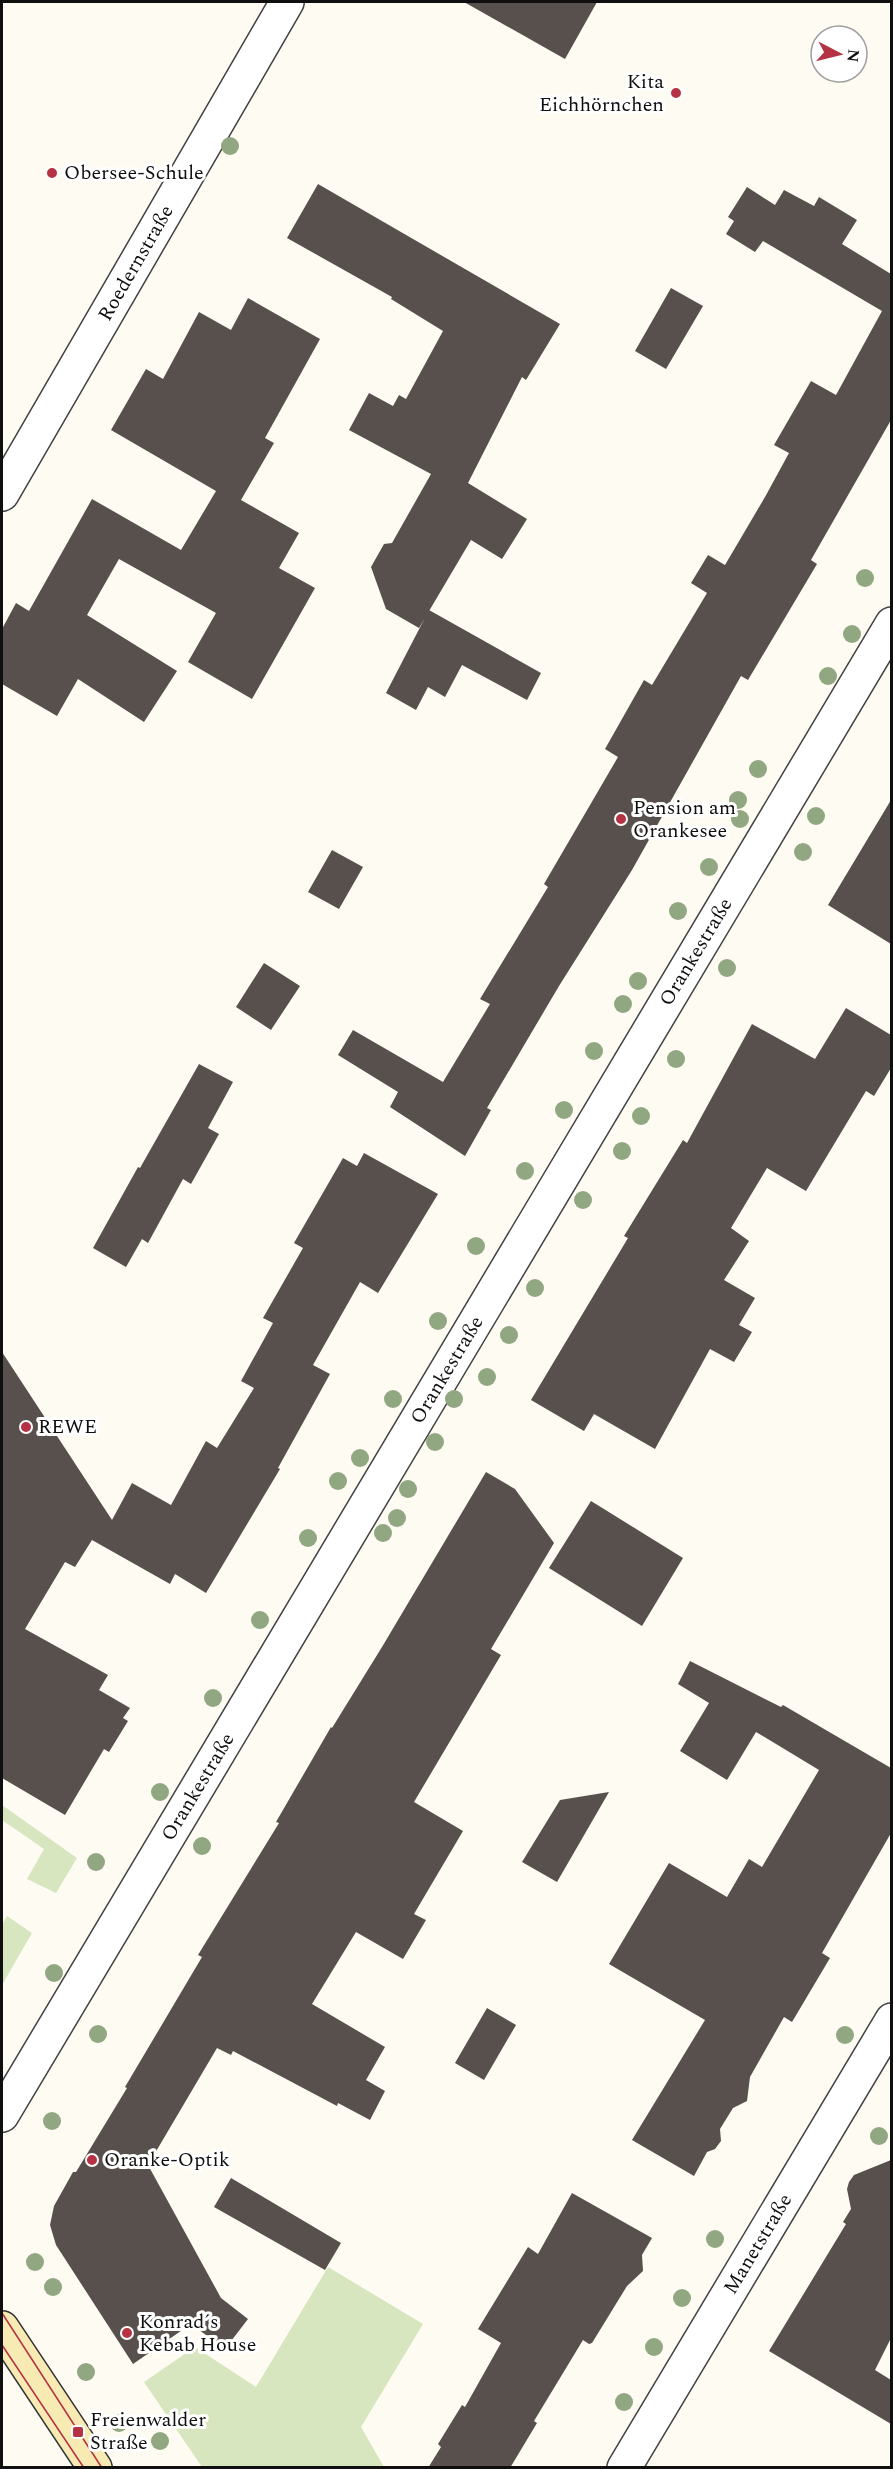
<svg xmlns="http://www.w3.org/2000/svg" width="893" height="2469" viewBox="0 0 893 2469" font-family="Spectral,serif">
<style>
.green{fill:#d7e6be}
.building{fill:#57504c}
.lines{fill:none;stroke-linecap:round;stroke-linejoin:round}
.minor-casing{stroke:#424242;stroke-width:36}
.secondary-casing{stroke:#313131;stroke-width:36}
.minor{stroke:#fff;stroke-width:33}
.secondary{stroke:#f8eab3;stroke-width:33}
.tram{stroke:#b43244;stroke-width:1.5}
.tree{fill:#91a781}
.poi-dot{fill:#b43244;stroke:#fff;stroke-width:2}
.labels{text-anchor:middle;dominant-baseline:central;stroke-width:6;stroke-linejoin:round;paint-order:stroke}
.poi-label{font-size:20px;fill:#0f0f0f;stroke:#fff;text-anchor:start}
.street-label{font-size:20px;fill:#0f0f0f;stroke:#fff}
</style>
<rect width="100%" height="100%" fill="#fefbf3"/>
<!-- green -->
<path class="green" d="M 2,1805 L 77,1858 L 56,1893 L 27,1879 L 44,1849 L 2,1820 Z
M 7,1916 L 32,1933 L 2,1985 L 2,1925 Z
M 328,2267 L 423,2324 L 361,2427 L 384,2467 L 202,2467 L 144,2382 L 195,2347 L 256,2387 Z"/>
<!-- building -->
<path class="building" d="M 464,2 L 597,2 L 565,59 Z
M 318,184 L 560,324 L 526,380 L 522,377 L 468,483 L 527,519 L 502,559 L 471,540 L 419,628 L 386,609 L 371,567 L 384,544 L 392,543 L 431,474 L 349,430 L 369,393 L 393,406 L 399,395 L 406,399 L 443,331 L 391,299 L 392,297 L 287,238 Z
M 747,187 L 775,205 L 784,190 L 814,206 L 819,197 L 857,220 L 842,244 L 891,274 L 891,420 L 811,560 L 817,564 L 748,680 L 741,676 L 632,870 L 559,986 L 487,1108 L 491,1110 L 465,1156 L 390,1107 L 398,1092 L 338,1055 L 353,1030 L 443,1082 L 490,1004 L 480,999 L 548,887 L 544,884 L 618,757 L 605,749 L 644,680 L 652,685 L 707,593 L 691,583 L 708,555 L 725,565 L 765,497 L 789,453 L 774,445 L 811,381 L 836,395 L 882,311 L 763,241 L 755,252 L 726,234 L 734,221 L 728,217 Z
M 671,288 L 703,306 L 666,369 L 635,351 Z
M 248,298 L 320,339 L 265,438 L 274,443 L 241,500 L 299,533 L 279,568 L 315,588 L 252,699 L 188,662 L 216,613 L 119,559 L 87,615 L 177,671 L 144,722 L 78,679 L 57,716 L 2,684 L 2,629 L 16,603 L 29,611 L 92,499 L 181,550 L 216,491 L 111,430 L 146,369 L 163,379 L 199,312 L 231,330 Z
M 429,610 L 541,673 L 527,700 L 462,665 L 445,697 L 428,687 L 416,710 L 386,693 Z
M 891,800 L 891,944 L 828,905 Z
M 332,850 L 363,867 L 339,909 L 308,892 Z
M 264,963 L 300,986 L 271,1030 L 236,1007 Z
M 846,1008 L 891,1035 L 891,1068 L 874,1096 L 866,1091 L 806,1191 L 767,1168 L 731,1228 L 749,1241 L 724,1280 L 755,1298 L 739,1325 L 752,1332 L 734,1362 L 710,1349 L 655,1449 L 594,1414 L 584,1431 L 531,1400 L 628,1238 L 624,1236 L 683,1140 L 687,1143 L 752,1024 L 815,1059 Z
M 199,1064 L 233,1082 L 208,1128 L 219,1134 L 191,1184 L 183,1179 L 148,1243 L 142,1239 L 126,1267 L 93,1248 L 138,1167 L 140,1168 Z
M 364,1153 L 438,1194 L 378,1293 L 360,1282 L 313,1365 L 330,1374 L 278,1468 L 280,1469 L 206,1593 L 175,1574 L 170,1584 L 92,1540 L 75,1567 L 65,1562 L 25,1629 L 108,1675 L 99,1690 L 130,1708 L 123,1718 L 128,1721 L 109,1752 L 104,1749 L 65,1815 L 2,1778 L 2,1352 L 112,1520 L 132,1483 L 171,1505 L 206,1441 L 217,1448 L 254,1388 L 241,1381 L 273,1323 L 263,1318 L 303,1248 L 294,1243 L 343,1158 L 357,1166 Z
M 486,1472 L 515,1489 L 554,1543 L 491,1649 L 501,1655 L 414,1802 L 463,1831 L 414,1914 L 426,1920 L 403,1959 L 356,1932 L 312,2004 L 385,2047 L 366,2080 L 385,2091 L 370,2120 L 338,2103 L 337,2106 L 233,2051 L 231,2055 L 217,2048 L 148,2165 L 221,2298 L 248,2319 L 225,2349 L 191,2324 L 133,2364 L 56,2245 L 50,2225 L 54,2206 L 73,2172 L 76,2172 L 127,2088 L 125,2087 L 202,1957 L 198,1955 L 279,1823 L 276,1822 L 331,1727 L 332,1728 L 382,1647 Z
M 591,1501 L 683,1558 L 642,1626 L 549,1568 Z
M 690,1661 L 781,1707 L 783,1705 L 891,1768 L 891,1833 L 822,1953 L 830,1958 L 792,2022 L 784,2017 L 750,2077 L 747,2101 L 733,2108 L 720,2129 L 721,2141 L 715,2149 L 707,2152 L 694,2176 L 632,2140 L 705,2020 L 609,1964 L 669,1863 L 727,1897 L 749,1859 L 762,1867 L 819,1770 L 756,1732 L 727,1780 L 680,1751 L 709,1703 L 678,1684 Z
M 609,1792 L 557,1882 L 522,1862 L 560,1800 Z
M 487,2008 L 516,2025 L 484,2080 L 455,2063 Z
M 891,2160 L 891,2338 L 875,2370 L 891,2380 L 891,2424 L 769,2351 L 846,2224 L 843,2222 L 851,2209 L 847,2189 L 849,2182 L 854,2175 Z
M 231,2178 L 341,2243 L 325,2270 L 214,2207 Z
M 572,2193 L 652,2238 L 642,2255 L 643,2271 L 627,2286 L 592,2343 L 589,2344 L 583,2340 L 534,2421 L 537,2423 L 510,2468 L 428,2468 L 441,2447 L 438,2444 L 462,2405 L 465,2407 L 501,2343 L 478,2329 L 528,2247 L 538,2254 Z"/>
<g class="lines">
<defs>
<path id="minor" d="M 2,494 L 287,2
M 2,2115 L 892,624
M 624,2468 L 892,2020"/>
<path id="secondary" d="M 2,2328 L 95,2468"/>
</defs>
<!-- minor casing -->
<use href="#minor" class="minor-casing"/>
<!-- secondary casing -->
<use href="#secondary" class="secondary-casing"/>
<!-- minor -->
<use href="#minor" class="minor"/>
<!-- secondary -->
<use href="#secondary" class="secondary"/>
<!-- tram -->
<path class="tram" d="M 2,2313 L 102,2468
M 2,2345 L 84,2468"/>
</g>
<!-- trees -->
<g class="tree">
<circle cx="230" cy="146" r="9"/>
<circle cx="865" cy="578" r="9"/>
<circle cx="852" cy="634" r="9"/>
<circle cx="828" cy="676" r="9"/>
<circle cx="758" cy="769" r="9"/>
<circle cx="738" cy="800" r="9"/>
<circle cx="816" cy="816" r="9"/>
<circle cx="740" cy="819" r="9"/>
<circle cx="803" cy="852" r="9"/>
<circle cx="709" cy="867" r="9"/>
<circle cx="678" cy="911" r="9"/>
<circle cx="727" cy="968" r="9"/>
<circle cx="638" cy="981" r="9"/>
<circle cx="623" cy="1004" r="9"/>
<circle cx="594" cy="1051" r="9"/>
<circle cx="676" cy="1059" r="9"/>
<circle cx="564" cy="1110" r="9"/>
<circle cx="641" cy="1116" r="9"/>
<circle cx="622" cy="1151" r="9"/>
<circle cx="525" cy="1171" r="9"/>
<circle cx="583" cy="1200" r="9"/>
<circle cx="476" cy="1246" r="9"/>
<circle cx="535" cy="1288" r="9"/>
<circle cx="438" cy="1321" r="9"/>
<circle cx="509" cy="1335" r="9"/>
<circle cx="487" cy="1377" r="9"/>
<circle cx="393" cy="1399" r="9"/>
<circle cx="454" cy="1399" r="9"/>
<circle cx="435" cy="1442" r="9"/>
<circle cx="360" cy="1458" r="9"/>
<circle cx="338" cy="1481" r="9"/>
<circle cx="408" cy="1489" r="9"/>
<circle cx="397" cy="1518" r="9"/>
<circle cx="383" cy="1533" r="9"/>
<circle cx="308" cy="1538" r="9"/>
<circle cx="260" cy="1620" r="9"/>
<circle cx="213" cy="1698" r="9"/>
<circle cx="160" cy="1792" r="9"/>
<circle cx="202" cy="1846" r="9"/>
<circle cx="96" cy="1862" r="9"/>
<circle cx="54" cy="1973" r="9"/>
<circle cx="98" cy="2034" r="9"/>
<circle cx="845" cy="2035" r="9"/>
<circle cx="52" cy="2121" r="9"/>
<circle cx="879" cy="2136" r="9"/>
<circle cx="715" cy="2239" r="9"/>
<circle cx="35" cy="2262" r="9"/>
<circle cx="53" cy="2287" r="9"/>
<circle cx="682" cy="2298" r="9"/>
<circle cx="654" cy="2347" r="9"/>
<circle cx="86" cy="2372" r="9"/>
<circle cx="624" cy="2402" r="9"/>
<circle cx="119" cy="2423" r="9"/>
<circle cx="160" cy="2441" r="9"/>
</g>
<!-- markers -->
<g class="poi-dot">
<circle cx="676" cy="93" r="6"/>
<circle cx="52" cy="173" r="6"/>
<circle cx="621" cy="819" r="6"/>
<circle cx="26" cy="1427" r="6"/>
<circle cx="92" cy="2160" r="6"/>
<circle cx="127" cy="2333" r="6"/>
<rect x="72" y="2426" width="12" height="12" rx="3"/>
</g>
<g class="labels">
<!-- poi labels -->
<g class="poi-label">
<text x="664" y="82" text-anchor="end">Kita<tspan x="664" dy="23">Eichhörnchen</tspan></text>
<text x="64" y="173">Obersee-Schule</text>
<text x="633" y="808">Pension am<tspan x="633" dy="23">Orankesee</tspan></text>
<text x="38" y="1427">REWE</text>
<text x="104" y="2160">Oranke-Optik</text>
<text x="139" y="2322">Konrad´s<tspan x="139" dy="23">Kebab House</tspan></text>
<text x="90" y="2420">Freienwalder<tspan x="90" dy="23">Straße</tspan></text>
</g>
<!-- street labels -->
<g class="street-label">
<text transform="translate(136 263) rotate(-60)">Roedernstraße</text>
<text transform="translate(696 952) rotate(-59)">Orankestraße</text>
<text transform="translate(447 1370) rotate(-59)">Orankestraße</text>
<text transform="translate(198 1787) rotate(-59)">Orankestraße</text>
<text transform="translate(758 2244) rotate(-59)">Manetstraße</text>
</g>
</g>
<!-- border -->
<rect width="893" height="2469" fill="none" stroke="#0f0f0f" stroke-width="6"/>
<!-- north arrow -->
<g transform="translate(839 54) rotate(97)"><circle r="28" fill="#ffffff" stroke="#9f9f9f" stroke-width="1.5"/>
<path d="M0-4.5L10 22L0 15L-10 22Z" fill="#b43244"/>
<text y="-9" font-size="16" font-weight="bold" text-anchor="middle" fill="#0f0f0f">N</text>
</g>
</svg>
